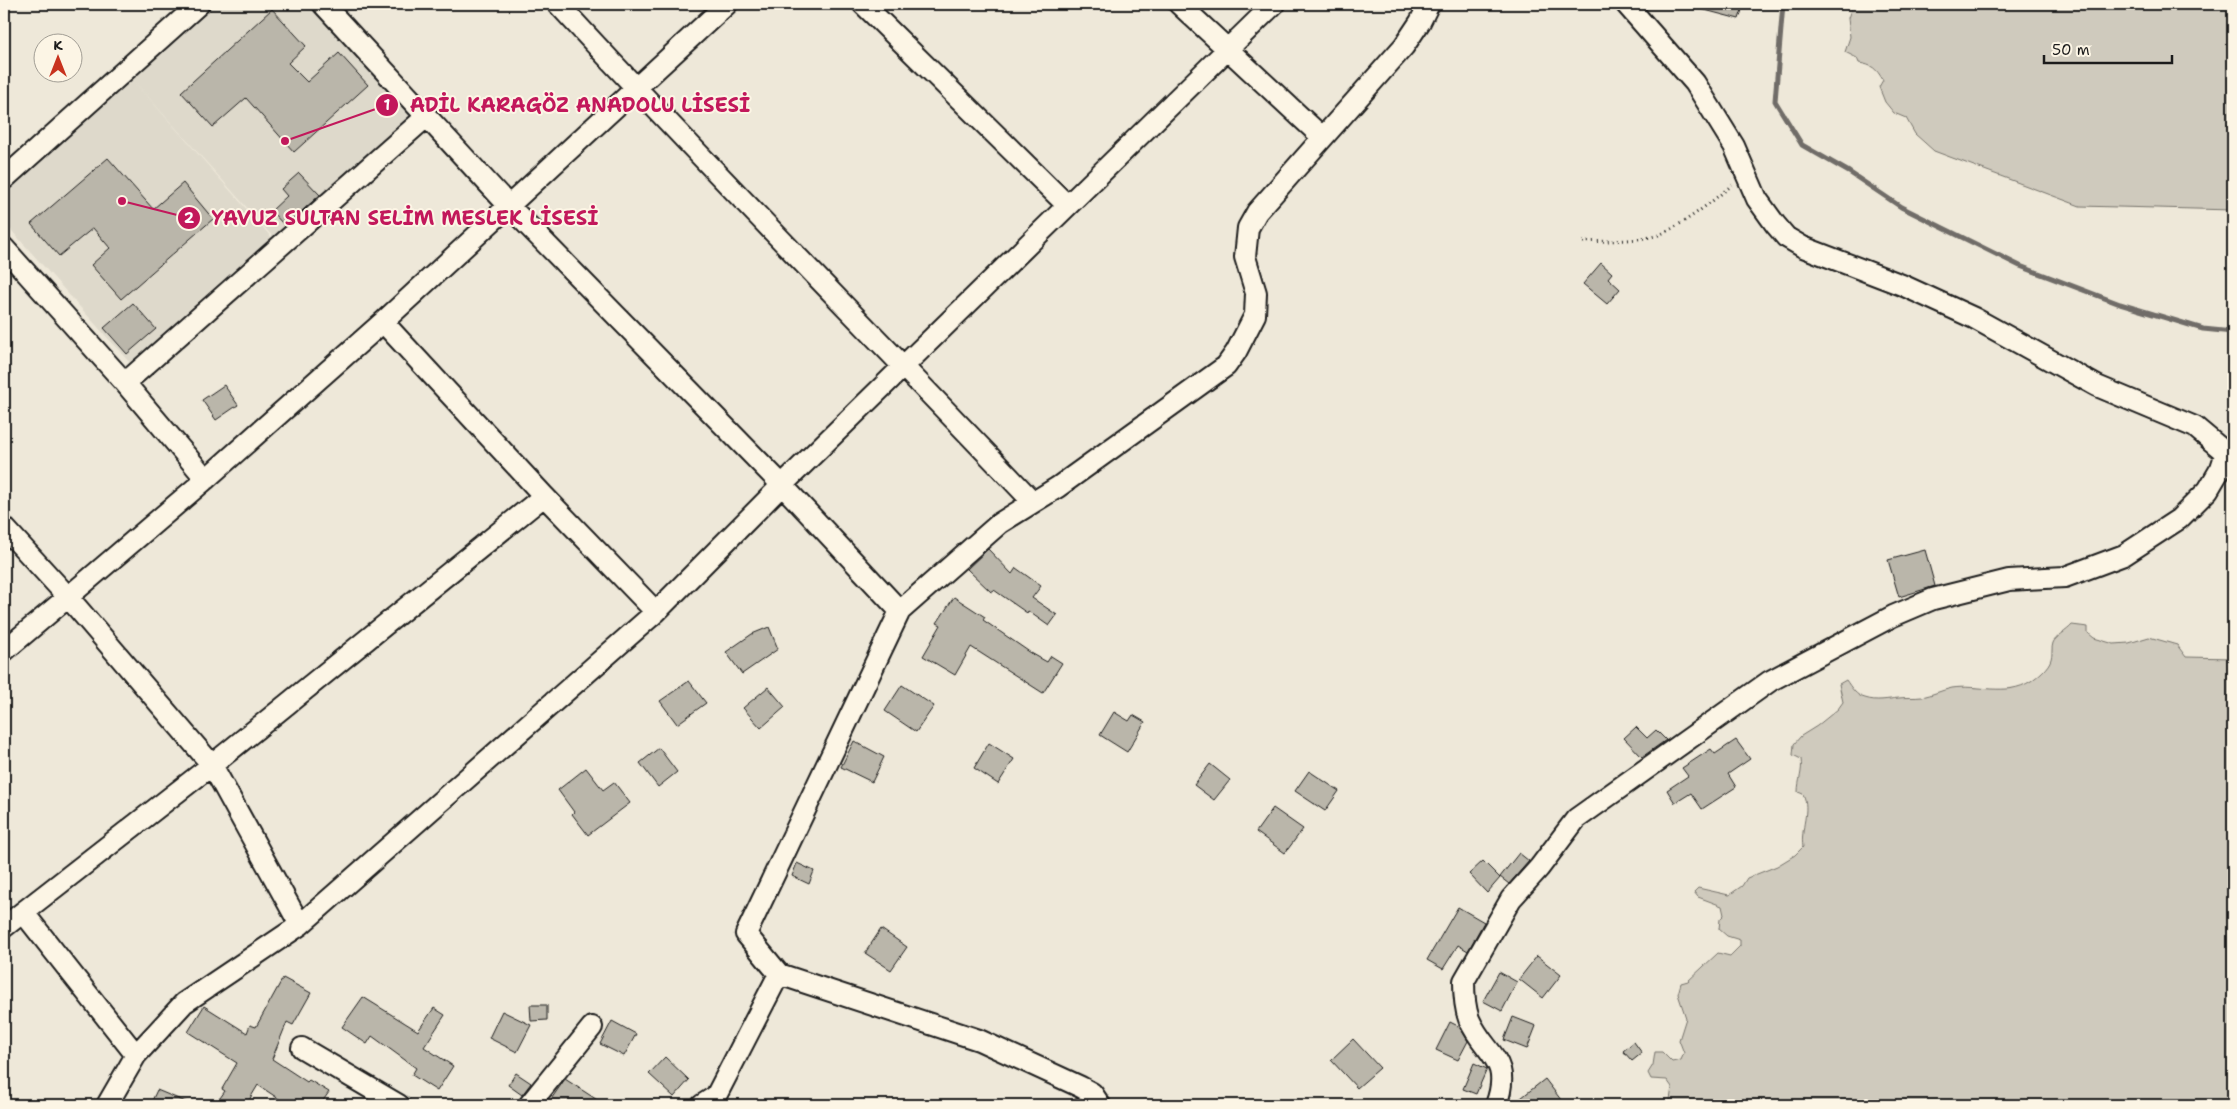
<svg xmlns="http://www.w3.org/2000/svg" width="2237" height="1109" viewBox="0 0 2237 1109" font-family="'Shantell Sans',sans-serif">
<style>
.built{fill:#ded9cb}
.green{fill:#cfcabd;stroke:#76736c}
.lines{fill:none;stroke-linecap:round;stroke-linejoin:round}
.stream{stroke:#6f6c67;stroke-width:5}
.building{fill:#bab6aa;stroke:#1c1c1c}
.minor-casing{stroke:#1c1c1c;stroke-width:24}
.path{stroke:#1c1c1c;stroke-width:3;stroke-dasharray:1 4;stroke-linecap:butt}
.minor{stroke:#fcf5e5;stroke-width:20}
.leader{fill:none;stroke:#c2185b;stroke-width:2}
.callout-dot{fill:#c2185b;stroke:#fcf5e5;stroke-width:2}
.mark-label{font-size:15px;text-anchor:middle;font-weight:bold;fill:#fff}
.callout-label{font-size:20px;text-anchor:middle;font-weight:bold;fill:#c2185b;stroke:#fcf5e5;stroke-width:4;stroke-linejoin:round;paint-order:stroke}
</style>
<rect width="100%" height="100%" fill="#eee8d9"/>
<filter id="ink" filterUnits="userSpaceOnUse"><feTurbulence type="fractalNoise" baseFrequency=".02" numOctaves="2"/><feDisplacementMap in="SourceGraphic" scale="10" xChannelSelector="R" yChannelSelector="G"/><feConvolveMatrix kernelMatrix="1 2 1 2 8 2 1 2 1" color-interpolation-filters="sRGB"/></filter>
<g filter="url(#ink)">
<!-- built -->
<path class="built" d="M 199,4 L 320,4 L 416,110 L 275,239 L 132,79 L 272,238 L 201,299 L 130,363 L 4,222 L 4,179 Z"/>
<!-- green -->
<path class="green" d="M 1853,4 L 2233,4 L 2233,210 L 2080,206 L 1934,151 L 1915,134 L 1906,118 L 1894,113 L 1885,102 L 1879,87 L 1883,80 C 1876,68 1872,65 1859,63 L 1857,58 L 1845,52 L 1850,37 L 1848,18 Z
M 2072,625 L 2088,627 L 2088,633 L 2094,638 L 2114,644 L 2129,643 L 2149,637 L 2177,645 L 2186,657 L 2233,658 L 2233,1105 L 1665,1105 L 1670,1100 L 1672,1087 L 1667,1080 L 1651,1079 L 1648,1073 L 1653,1065 L 1655,1052 L 1662,1052 L 1672,1062 L 1681,1060 L 1684,1053 L 1679,1040 L 1686,1018 L 1678,994 L 1681,983 L 1688,981 L 1718,953 L 1730,956 L 1740,946 L 1740,940 L 1727,936 L 1719,929 L 1720,919 L 1724,915 L 1722,906 L 1698,897 L 1694,892 L 1698,888 L 1729,895 L 1742,886 L 1747,878 L 1777,866 L 1795,855 L 1803,847 C 1800,829 1811,810 1803,794 L 1798,792 C 1798,780 1803,772 1801,759 L 1793,755 L 1794,744 L 1801,736 L 1817,726 L 1838,709 L 1843,702 L 1839,684 L 1846,680 C 1851,687 1856,696 1865,698 C 1877,702 1887,699 1899,698 C 1907,697 1914,698 1922,697 C 1932,695 1942,690 1952,688 C 1978,684 2006,697 2031,681 C 2038,676 2049,667 2051,659 C 2053,654 2051,648 2053,643 C 2055,637 2067,631 2072,625 Z"/>
<g class="lines">
<!-- stream -->
<path class="stream" d="M 1783,4 L 1775,101 L 1802,145 L 1849,172 L 1901,207 L 2020,266 L 2120,304 L 2203,329 L 2233,332"/>
</g>
<!-- building -->
<path class="building" d="M 1697,4 L 1744,4 L 1739,19 L 1697,8 Z
M 272,9 L 306,46 L 288,63 L 307,82 L 339,53 L 368,85 L 294,152 L 246,98 L 213,127 L 181,92 Z
M 108,158 L 153,209 L 183,183 L 213,219 L 121,299 L 91,265 L 110,248 L 93,228 L 59,256 L 31,224 Z
M 299,173 L 320,195 L 285,226 L 271,211 L 287,196 L 281,189 Z
M 1601,263 L 1612,273 L 1608,278 L 1620,289 L 1607,304 L 1583,284 Z
M 133,303 L 156,329 L 127,354 L 104,328 Z
M 224,385 L 238,405 L 216,420 L 202,400 Z
M 988,549 L 1012,574 L 1016,568 L 1041,586 L 1032,598 L 1057,615 L 1049,626 L 1028,611 L 1027,613 L 994,590 L 991,592 L 967,569 Z
M 1925,550 L 1935,586 L 1899,597 L 1888,560 Z
M 954,597 L 985,617 L 983,620 L 1031,653 L 1047,662 L 1051,656 L 1062,663 L 1043,693 L 971,647 L 955,675 L 923,656 L 941,625 L 937,623 Z
M 769,627 L 778,649 L 742,674 L 726,652 L 752,634 Z
M 689,681 L 706,703 L 677,724 L 660,701 Z
M 902,685 L 934,706 L 916,732 L 885,711 Z
M 768,687 L 785,707 L 761,728 L 743,708 Z
M 1114,712 L 1129,721 L 1133,715 L 1145,722 L 1127,752 L 1100,735 Z
M 1636,727 L 1647,738 L 1656,730 L 1666,740 L 1642,757 L 1624,738 Z
M 1736,740 L 1750,759 L 1728,774 L 1736,787 L 1702,809 L 1691,793 L 1675,803 L 1667,790 L 1688,776 L 1682,768 L 1711,749 L 1715,754 Z
M 854,741 L 884,757 L 872,782 L 841,767 Z
M 989,743 L 1014,759 L 998,784 L 974,768 Z
M 659,748 L 677,772 L 658,787 L 640,763 Z
M 1210,764 L 1230,780 L 1214,800 L 1194,785 Z
M 586,768 L 603,790 L 614,782 L 630,803 L 588,835 L 572,814 L 574,812 L 558,790 Z
M 1309,771 L 1339,791 L 1325,811 L 1295,791 Z
M 1273,808 L 1303,829 L 1285,853 L 1256,832 Z
M 1519,853 L 1529,861 L 1509,884 L 1500,877 Z
M 1483,861 L 1500,878 L 1487,893 L 1469,874 Z
M 797,863 L 814,871 L 809,884 L 792,876 Z
M 1458,907 L 1484,922 L 1468,951 L 1458,945 L 1443,969 L 1427,960 Z
M 881,929 L 907,947 L 891,970 L 865,953 Z
M 1537,956 L 1561,975 L 1543,998 L 1519,979 Z
M 1499,972 L 1517,982 L 1502,1011 L 1483,1001 Z
M 283,978 L 311,993 L 293,1025 L 287,1022 L 272,1059 L 307,1082 L 309,1080 L 329,1092 L 320,1105 L 288,1105 L 258,1085 L 246,1105 L 215,1105 L 225,1091 L 222,1089 L 237,1063 L 188,1032 L 204,1006 L 247,1033 L 250,1025 L 256,1027 Z
M 363,997 L 418,1031 L 434,1008 L 445,1015 L 424,1047 L 453,1066 L 437,1091 L 412,1075 L 416,1068 L 372,1036 L 367,1044 L 342,1027 Z
M 530,1005 L 547,1005 L 547,1020 L 531,1021 Z
M 502,1011 L 531,1025 L 517,1052 L 489,1038 Z
M 1513,1017 L 1536,1026 L 1527,1049 L 1504,1040 Z
M 612,1021 L 636,1034 L 624,1056 L 600,1044 Z
M 1450,1022 L 1460,1027 L 1468,1041 L 1458,1060 L 1436,1050 Z
M 1353,1039 L 1380,1068 L 1357,1088 L 1331,1060 Z
M 1634,1042 L 1642,1053 L 1632,1061 L 1623,1051 Z
M 665,1057 L 689,1080 L 674,1097 L 649,1074 Z
M 1474,1063 L 1487,1069 L 1476,1094 L 1463,1089 Z
M 516,1073 L 531,1083 L 522,1095 L 508,1085 Z
M 565,1079 L 605,1105 L 547,1105 Z
M 1545,1079 L 1565,1105 L 1512,1105 Z
M 157,1090 L 193,1105 L 150,1105 Z"/>
<g class="lines">
<defs>
<path id="minor" d="M 323,4 L 509,206 L 782,485 L 900,611
M 558,4 C 713,173 875,335 1033,502
M 863,4 L 1067,205
M 1179,4 L 1322,137
M 4,179 L 199,4
M 4,248 L 125,383 L 206,479
M 383,322 L 727,4
M 125,383 L 426,117
M 4,527 L 68,597 L 206,479 L 383,322 L 544,496 L 656,612
M 4,651 L 68,597 L 212,765 L 300,925
M 23,912 L 136,1055
M 4,927 L 212,765 L 544,496
M 302,1048 L 399,1105
M 107,1105 L 136,1055 L 184,1003 L 300,925 L 656,612 L 782,485 L 1274,4
M 529,1105 L 592,1027
M 702,1105 L 716,1096 L 779,974
M 1100,1105 L 1092,1093 L 1081,1087 L 979,1040 L 779,974 L 746,934 L 900,611 L 1000,523 L 1058,487 L 1226,366 L 1236,352 L 1255,315 L 1256,293 L 1245,257 L 1248,228 L 1257,212 L 1404,46 L 1420,22 L 1429,4
M 1496,1105 C 1513,1058 1485,1056 1469,1019 C 1465,1008 1464,993 1464,981 L 1511,899 L 1539,868 L 1576,819 L 1770,681 L 1893,616 L 1933,599 L 2009,580 L 2065,577 L 2124,555 L 2179,519 L 2208,490 L 2221,468 L 2226,453 L 2195,427 L 2097,386 L 1974,318 L 1902,285 L 1803,247 L 1786,237 L 1775,224 L 1757,199 L 1734,146 L 1695,83 L 1626,4"/>
</defs>
<!-- minor casing -->
<use href="#minor" class="minor-casing"/>
<!-- path -->
<path class="path" d="M 1583,242 C 1602,241 1645,241 1661,234 C 1687,222 1710,203 1732,185"/>
<!-- minor -->
<use href="#minor" class="minor"/>
</g>
</g>
<!-- callouts -->
<path class="leader" d="M285 141L387 105M122 201L189 218"/>
<g class="callout-dot">
<circle cx="285" cy="141" r="5"/>
<circle cx="122" cy="201" r="5"/>
<circle cx="387" cy="105" r="12"/>
<circle cx="189" cy="218" r="12"/>
</g>
<g class="mark-label">
<text x="387" y="110">1</text>
<text x="189" y="223">2</text>
</g>
<g class="callout-label">
<text x="580" y="112">ADİL KARAGÖZ ANADOLU LİSESİ</text>
<text x="405" y="225">YAVUZ SULTAN SELİM MESLEK LİSESİ</text>
</g>
<!-- margin -->
<rect width="2237" height="1109" fill="none" stroke="#fcf5e5" stroke-width="20"/>
<rect x="10" y="10" width="2217" height="1089" fill="none" stroke="#1c1c1c" stroke-width="2" filter="url(#ink)"/>
<!-- north arrow -->
<g transform="translate(58 58)"><circle r="24" fill="#fcf5e5" stroke="#a29e95"/>
<path d="M0-4L9 19L0 12L-9 19Z" fill="#c8321e"/>
<text y="-8" font-size="14" font-weight="bold" text-anchor="middle" fill="#1c1c1c">K</text>
</g>
<!-- scale -->
<path d="M2044 55v8h128v-8" fill="none" stroke="#1c1c1c" stroke-width="2.5"/>
<text x="2052" y="55" font-size="15" fill="#1c1c1c" stroke="#fcf5e5" stroke-width="4" paint-order="stroke">50 m</text>
</svg>
